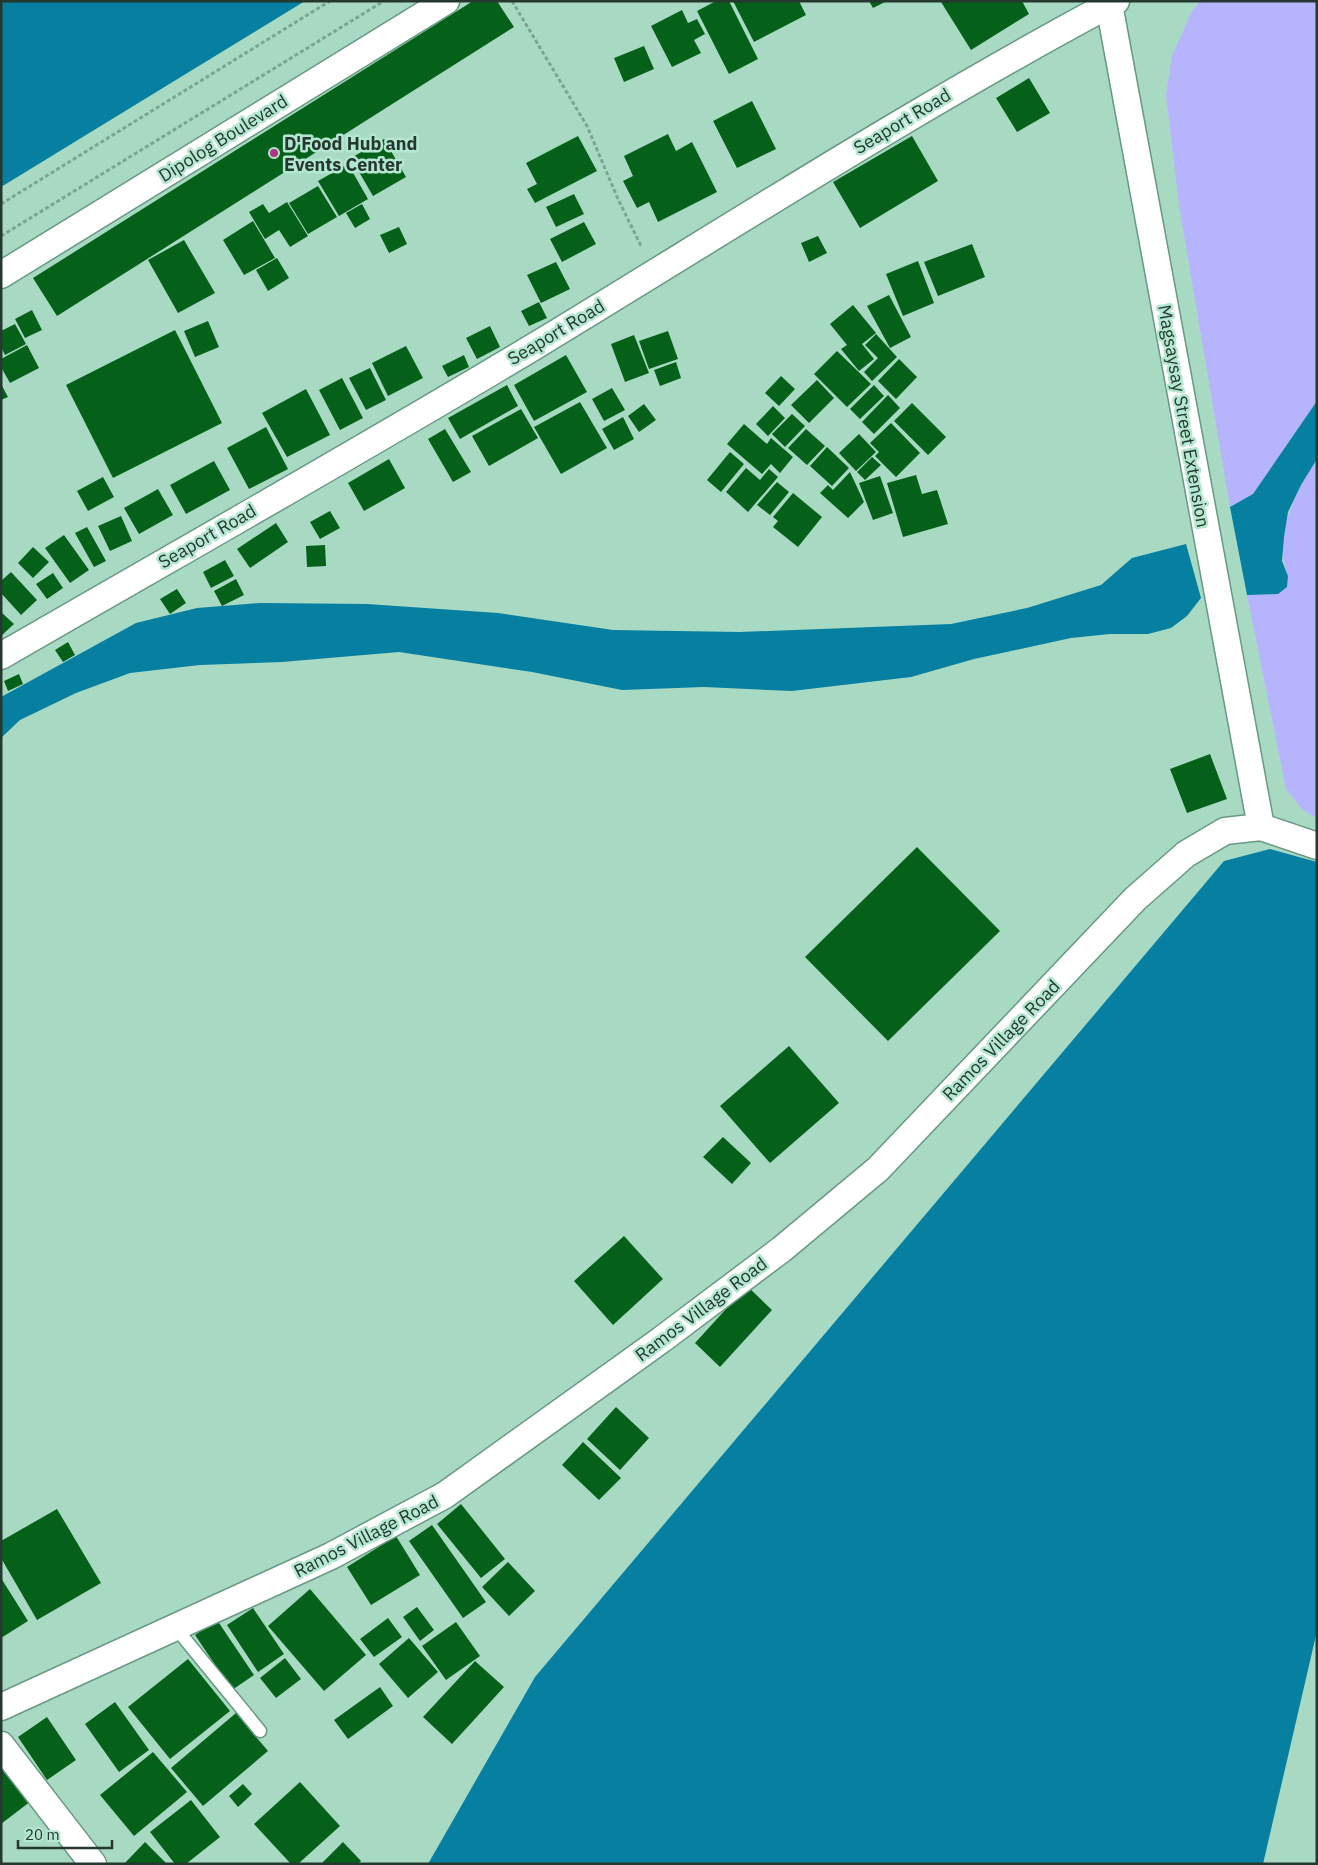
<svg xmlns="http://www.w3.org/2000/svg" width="1318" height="1865" viewBox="0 0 1318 1865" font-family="'IBM Plex Sans',sans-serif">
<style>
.green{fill:#b7b4fe}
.water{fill:#067fa1}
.building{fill:#05611a}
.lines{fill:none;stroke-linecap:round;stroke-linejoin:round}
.service-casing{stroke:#689883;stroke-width:15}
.minor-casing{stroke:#689883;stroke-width:29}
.path{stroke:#7ca492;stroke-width:3;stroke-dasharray:4 2.5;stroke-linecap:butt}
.service{stroke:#fff;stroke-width:12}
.minor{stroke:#fff;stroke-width:26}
.poi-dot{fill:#b03384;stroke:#b4e7d0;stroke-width:2}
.labels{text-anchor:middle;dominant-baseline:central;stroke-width:5;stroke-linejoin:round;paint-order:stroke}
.street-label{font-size:18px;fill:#24382f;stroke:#b4e7d0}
.poi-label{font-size:18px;font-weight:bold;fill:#24382f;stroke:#b4e7d0;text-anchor:start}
</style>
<rect width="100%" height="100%" fill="#a8dac3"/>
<!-- green -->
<path class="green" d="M 1200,1 L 1317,1 L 1317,401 L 1253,494 L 1230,507 L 1179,205 L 1166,95 L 1172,56 L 1192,11 Z
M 1317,459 L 1317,818 L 1302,809 L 1286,789 L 1247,595 L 1278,594 L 1288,576 C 1272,536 1295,493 1317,459 Z"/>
<!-- water -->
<path class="water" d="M 1,1 L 305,1 L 1,187 Z
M 1317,401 L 1317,459 L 1301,485 L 1288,512 L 1284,537 L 1282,561 L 1288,576 L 1287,587 L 1278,594 L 1247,595 L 1230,507 L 1253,494 Z
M 1186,544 L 1201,598 L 1187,616 L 1171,628 L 1148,634 L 1110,634 L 1071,638 L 974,659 L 911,677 L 792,691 L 704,687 L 622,690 L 532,672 L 399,652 L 282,662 L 200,665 L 130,673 L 76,693 L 20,720 L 1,738 L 1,697 L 136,623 L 197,608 L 260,603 L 367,604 L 498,613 L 613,630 L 740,632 L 951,624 L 1027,608 L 1101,585 L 1132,558 Z
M 1270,849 L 1317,862 L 1317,1631 L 1263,1864 L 428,1864 L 535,1677 L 1224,861 Z"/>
<!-- building -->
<path class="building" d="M 473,1 L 497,1 L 514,27 L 57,316 L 33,278 Z
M 716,1 L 729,1 L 758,59 L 729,74 L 697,11 Z
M 733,1 L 799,1 L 806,15 L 754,42 Z
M 869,1 L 887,1 L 873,8 Z
M 943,1 L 1022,1 L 1029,14 L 971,50 L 941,2 Z
M 682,10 L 688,23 L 697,19 L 705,34 L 694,40 L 701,53 L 672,67 L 651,26 Z
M 644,46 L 654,69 L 624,82 L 614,58 Z
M 1029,78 L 1050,113 L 1017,132 L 996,98 Z
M 752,101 L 776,149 L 737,168 L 713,121 Z
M 668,134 L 676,151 L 692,142 L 717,192 L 658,222 L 649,202 L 637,208 L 623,181 L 633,176 L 624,156 Z
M 578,136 L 597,171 L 535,203 L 527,189 L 537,184 L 526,163 Z
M 912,136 L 938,181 L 860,228 L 833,182 Z
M 384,139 L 406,177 L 373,196 L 351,158 Z
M 348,164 L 368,199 L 339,216 L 318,181 Z
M 318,186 L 337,217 L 308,234 L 289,203 Z
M 574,194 L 584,214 L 556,227 L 546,207 Z
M 287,202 L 308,236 L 290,247 L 279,230 L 265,239 L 249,212 L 263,204 L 269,213 Z
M 362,204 L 370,219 L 355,228 L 346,213 Z
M 253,221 L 275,258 L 244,275 L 223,240 Z
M 584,222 L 596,244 L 562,262 L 550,239 Z
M 399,227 L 407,244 L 389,253 L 380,235 Z
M 818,236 L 827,253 L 809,262 L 801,243 Z
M 184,240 L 215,293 L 178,313 L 148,260 Z
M 972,244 L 985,277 L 938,296 L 924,262 Z
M 277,258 L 289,278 L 268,291 L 256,270 Z
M 918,261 L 934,303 L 903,316 L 886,274 Z
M 556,262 L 570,289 L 541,303 L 527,275 Z
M 889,295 L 911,337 L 890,348 L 867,306 Z
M 539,302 L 547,318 L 529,326 L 521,311 Z
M 853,305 L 876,333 L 862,344 L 874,359 L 859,371 L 841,349 L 847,345 L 830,324 Z
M 32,310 L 42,330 L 25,338 L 15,319 Z
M 208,321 L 219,347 L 195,357 L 184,331 Z
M 15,324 L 26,344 L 5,355 L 1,347 L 1,331 Z
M 490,326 L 500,347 L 477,359 L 466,338 Z
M 175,330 L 222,423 L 113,478 L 66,385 Z
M 668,331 L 678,359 L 649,369 L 639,341 Z
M 876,334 L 897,357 L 872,381 L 864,372 L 878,358 L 865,345 Z
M 634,335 L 649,373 L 625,382 L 611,344 Z
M 27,345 L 39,368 L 10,383 L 1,367 L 1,359 Z
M 406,346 L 423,378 L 388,396 L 372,363 Z
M 837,351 L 871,384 L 847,407 L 814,374 Z
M 464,355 L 469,367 L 448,377 L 442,366 Z
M 566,355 L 587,392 L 534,421 L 514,385 Z
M 899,359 L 917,377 L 896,399 L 878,381 Z
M 676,362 L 681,378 L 660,386 L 654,370 Z
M 370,368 L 386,400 L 366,410 L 349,378 Z
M 781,376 L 795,389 L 779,406 L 765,393 Z
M 342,378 L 363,418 L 340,430 L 319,390 Z
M 817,380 L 834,398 L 809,423 L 791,405 Z
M 1,384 L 8,397 L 1,400 Z
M 507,385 L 518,406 L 460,439 L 448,418 Z
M 874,385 L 884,396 L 860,419 L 850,409 Z
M 612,388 L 625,410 L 604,421 L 592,399 Z
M 306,389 L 330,435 L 287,457 L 262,413 Z
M 888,395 L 900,408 L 874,434 L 862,422 Z
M 580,402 L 607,448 L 561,474 L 534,427 Z
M 912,403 L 946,437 L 928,455 L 894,421 Z
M 644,404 L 656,420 L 639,432 L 628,416 Z
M 773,406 L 785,418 L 768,436 L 756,424 Z
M 521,409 L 538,438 L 489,466 L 472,436 Z
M 792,414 L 805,426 L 785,447 L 772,434 Z
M 623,417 L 634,439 L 614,450 L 602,429 Z
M 891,423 L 920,453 L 896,477 L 875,456 L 879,452 L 870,443 Z
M 744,424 L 767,444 L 771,438 L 793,457 L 780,473 L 771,464 L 762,474 L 727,444 Z
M 266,427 L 288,469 L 249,489 L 227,448 Z
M 445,429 L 471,472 L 453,482 L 428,439 Z
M 806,429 L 825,446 L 807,465 L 788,448 Z
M 859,434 L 876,452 L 856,471 L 839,453 Z
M 827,447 L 849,468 L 832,486 L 810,466 Z
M 730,452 L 744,464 L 721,492 L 707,480 Z
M 872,457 L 881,465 L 865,480 L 857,472 Z
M 389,459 L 405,488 L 364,511 L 348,483 Z
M 214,461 L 230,490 L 186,514 L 170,485 Z
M 746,468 L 760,480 L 769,469 L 778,477 L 748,512 L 726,492 Z
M 850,472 L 864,502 L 848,518 L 820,493 L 828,485 L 833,490 Z
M 916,475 L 922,494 L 937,490 L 948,524 L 903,537 L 887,483 Z
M 880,476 L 893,513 L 873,520 L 859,483 Z
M 103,477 L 114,497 L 88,511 L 77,491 Z
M 777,482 L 789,492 L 770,515 L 757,505 Z
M 158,489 L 173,515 L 139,534 L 124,508 Z
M 793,493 L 822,517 L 798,547 L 773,527 L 778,521 L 773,517 Z
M 330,511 L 340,528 L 320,539 L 310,522 Z
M 121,516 L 132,541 L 110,551 L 98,526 Z
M 276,523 L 288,542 L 250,568 L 237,549 Z
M 87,527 L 106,561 L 94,567 L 75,533 Z
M 64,535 L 89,570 L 70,583 L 45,548 Z
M 325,545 L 326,566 L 307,567 L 306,546 Z
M 33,547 L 49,562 L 33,578 L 18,563 Z
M 225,560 L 234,576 L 211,588 L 203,572 Z
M 11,572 L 37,600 L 21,615 L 1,593 L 1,581 Z
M 53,573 L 63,588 L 47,599 L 36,584 Z
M 236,579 L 244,595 L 222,606 L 214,591 Z
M 177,589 L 186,603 L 170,614 L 160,599 Z
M 1,612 L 14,624 L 1,636 Z
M 68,642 L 75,655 L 63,662 L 55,650 Z
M 19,674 L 23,684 L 8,691 L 4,681 Z
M 1210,754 L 1227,799 L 1187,813 L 1170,769 Z
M 917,847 L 1000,931 L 888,1041 L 805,957 Z
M 789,1046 L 839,1103 L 770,1163 L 720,1106 Z
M 723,1137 L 751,1163 L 732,1184 L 703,1157 Z
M 624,1236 L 663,1279 L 613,1325 L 574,1281 Z
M 747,1286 L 772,1310 L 720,1367 L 695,1343 Z
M 616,1407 L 649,1438 L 620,1470 L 587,1439 Z
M 583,1442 L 621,1478 L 599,1500 L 562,1465 Z
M 461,1504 L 505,1559 L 481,1578 L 437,1524 Z
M 57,1509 L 101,1583 L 37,1620 L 1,1558 L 1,1541 Z
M 432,1525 L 486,1602 L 463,1618 L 409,1541 Z
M 396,1536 L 420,1575 L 371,1605 L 347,1567 Z
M 508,1562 L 535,1591 L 509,1616 L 482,1587 Z
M 1,1578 L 28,1621 L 1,1638 Z
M 310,1589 L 366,1655 L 324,1691 L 268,1626 Z
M 417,1607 L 434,1630 L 420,1641 L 403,1617 Z
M 253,1608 L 284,1654 L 258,1672 L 227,1625 Z
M 388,1618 L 402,1637 L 374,1657 L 360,1639 Z
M 217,1620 L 254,1675 L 232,1690 L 195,1635 Z
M 456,1622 L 480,1656 L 446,1680 L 422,1646 Z
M 409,1638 L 438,1672 L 408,1698 L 379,1664 Z
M 285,1658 L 301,1679 L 276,1698 L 260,1678 Z
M 188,1659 L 230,1711 L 170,1759 L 128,1707 Z
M 475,1661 L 504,1687 L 452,1744 L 423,1717 Z
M 380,1687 L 393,1706 L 348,1739 L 334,1720 Z
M 115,1702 L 149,1750 L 119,1772 L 85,1724 Z
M 236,1713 L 268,1751 L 203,1806 L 171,1768 Z
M 47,1717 L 76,1760 L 47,1780 L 18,1737 Z
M 153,1752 L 187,1792 L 134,1836 L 100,1795 Z
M 1,1761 L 31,1801 L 1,1824 Z
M 300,1782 L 340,1826 L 298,1864 L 291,1864 L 254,1824 Z
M 243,1784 L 252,1794 L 238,1807 L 229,1796 Z
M 191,1800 L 220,1837 L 186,1864 L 175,1864 L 150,1832 Z
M 145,1842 L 167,1864 L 124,1864 Z
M 343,1842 L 361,1861 L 358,1864 L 321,1864 Z"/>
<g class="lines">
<defs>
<path id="service" d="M 175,1627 L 260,1731"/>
<path id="minor" d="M 1109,4 L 1261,827
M 1,275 L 446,1
M 1,656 C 179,553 359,452 535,346 C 728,229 917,107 1116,1
M 1,1707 L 331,1556 L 445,1495 L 661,1340 L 782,1249 L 878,1169 L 1135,899 L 1186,854 L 1225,831 L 1261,827 L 1317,846
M 1,1745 L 93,1864"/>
</defs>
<!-- service casing -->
<use href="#service" class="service-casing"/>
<!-- minor casing -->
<use href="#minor" class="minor-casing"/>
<!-- path -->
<path class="path" d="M 512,1 L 587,126 L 618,199 L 642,248
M 1,204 L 330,1
M 1,236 L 384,1"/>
<!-- service -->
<use href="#service" class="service"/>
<!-- minor -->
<use href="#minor" class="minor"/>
</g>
<!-- markers -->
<circle class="poi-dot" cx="274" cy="153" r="5"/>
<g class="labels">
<!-- street labels -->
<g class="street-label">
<text transform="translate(902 121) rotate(-31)">Seaport Road</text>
<text transform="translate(223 138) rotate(-32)">Dipolog Boulevard</text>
<text transform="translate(556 332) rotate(-31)">Seaport Road</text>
<text transform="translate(1184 416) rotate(80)">Magsaysay Street Extension</text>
<text transform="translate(207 536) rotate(-30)">Seaport Road</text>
<text transform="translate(1001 1040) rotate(-46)">Ramos Village Road</text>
<text transform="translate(701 1309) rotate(-37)">Ramos Village Road</text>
<text transform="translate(366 1536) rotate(-27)">Ramos Village Road</text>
</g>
<!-- poi labels -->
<g class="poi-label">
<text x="284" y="143">D'Food Hub and<tspan x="284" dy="21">Events Center</tspan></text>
</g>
</g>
<!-- border -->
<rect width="1318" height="1865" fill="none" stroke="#24382f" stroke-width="5"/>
<!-- scale -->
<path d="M18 1840v8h94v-8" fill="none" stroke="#24382f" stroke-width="2.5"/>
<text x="25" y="1840" font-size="15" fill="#24382f" stroke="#b4e7d0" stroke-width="4" paint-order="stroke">20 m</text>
</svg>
